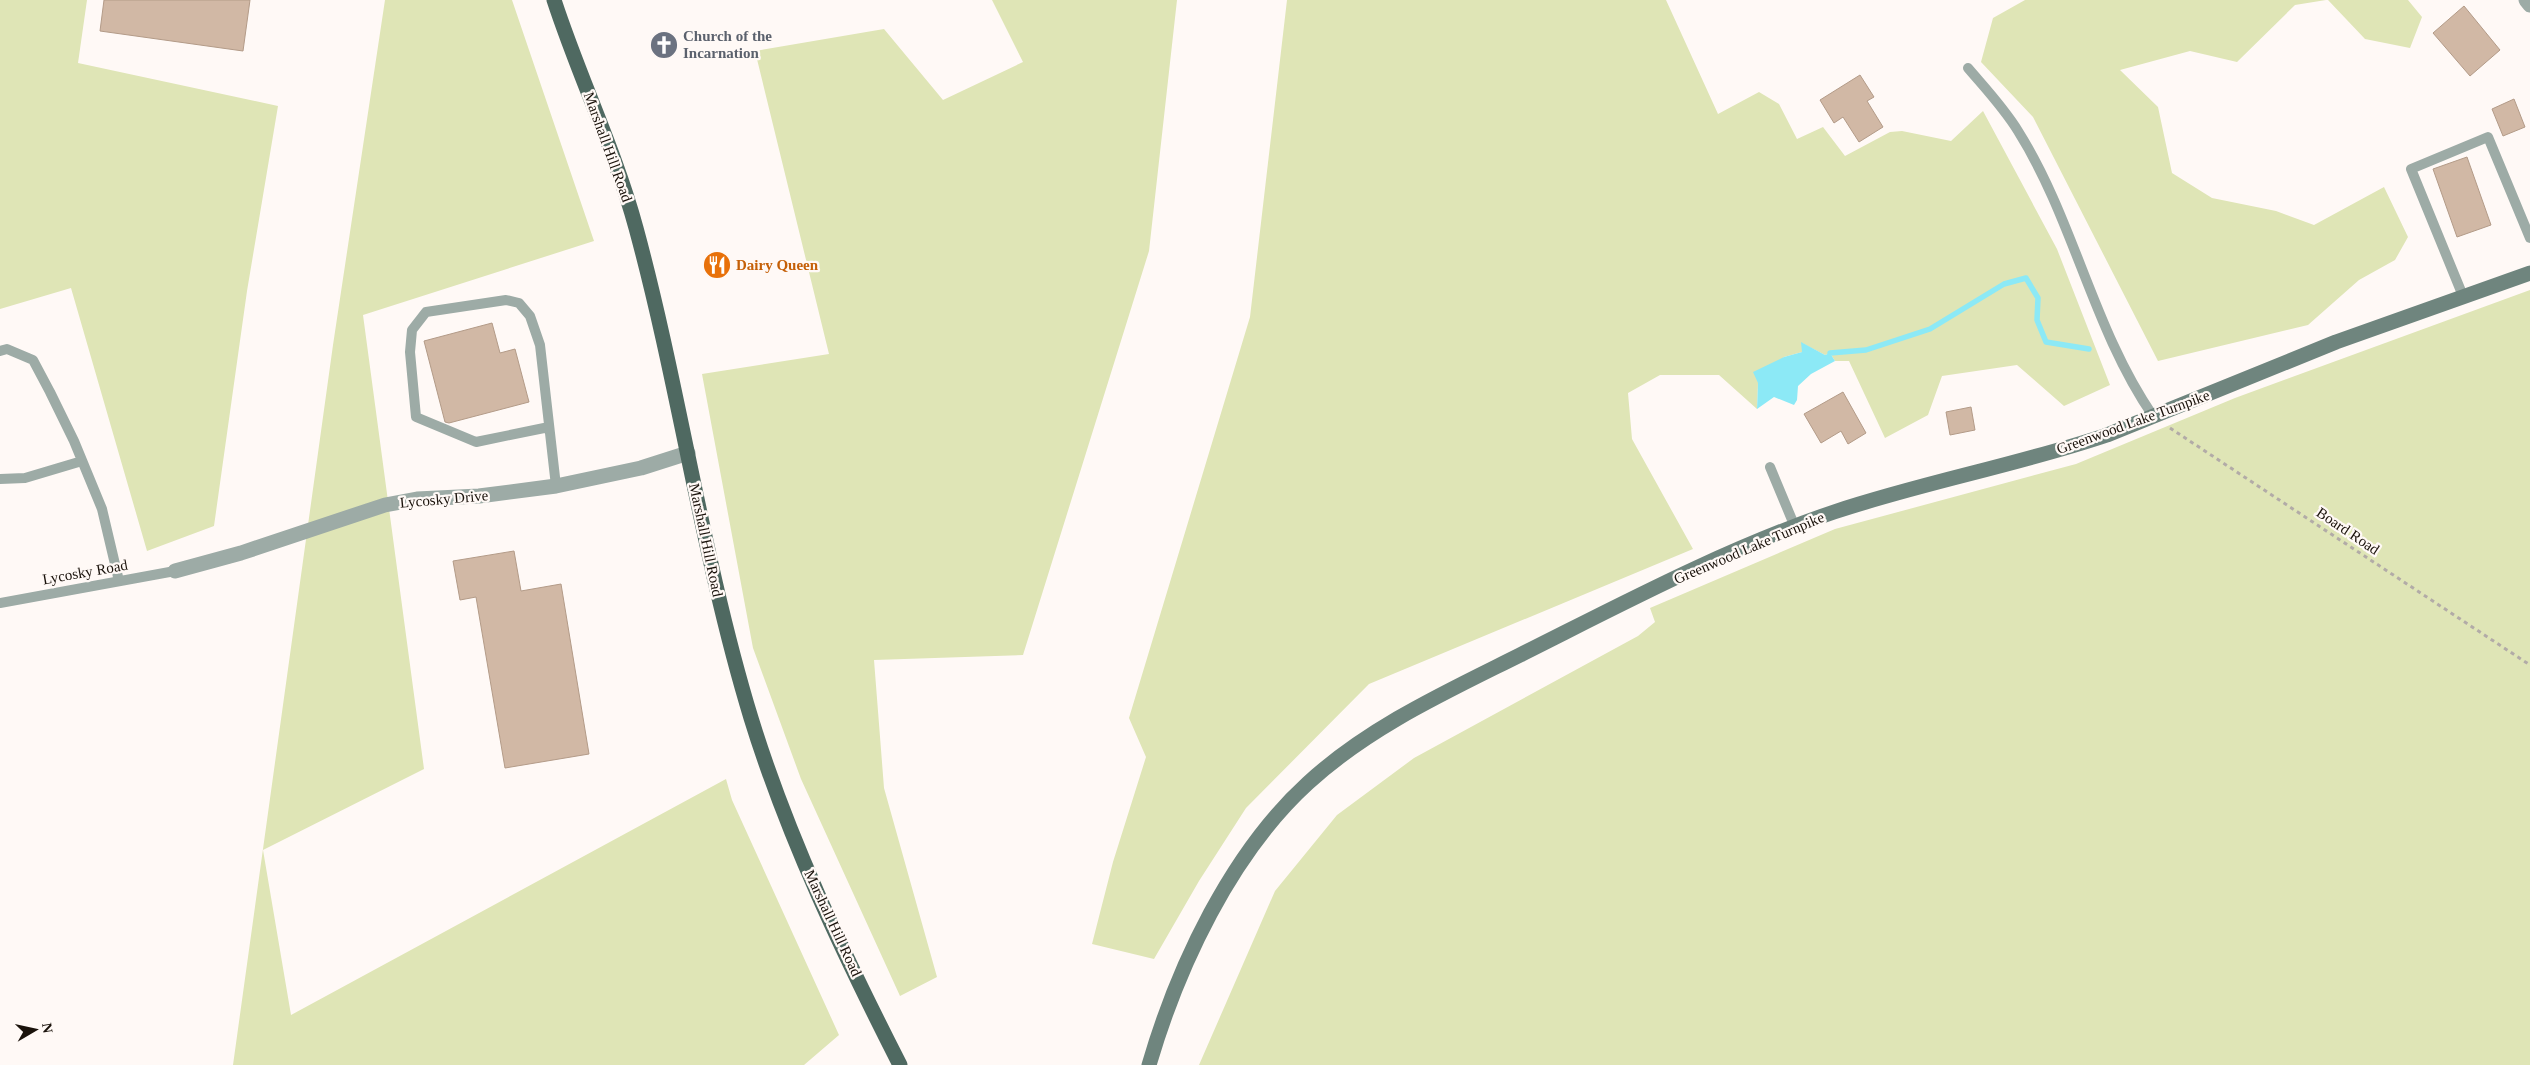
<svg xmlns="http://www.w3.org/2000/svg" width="2530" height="1065" viewBox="0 0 2530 1065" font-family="Georgia,serif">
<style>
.green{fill:#dfe5b6}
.water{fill:#8ce9f6}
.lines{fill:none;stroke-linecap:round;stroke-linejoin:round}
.stream{stroke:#8ce9f6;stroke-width:5.5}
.building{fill:#d1b8a5;stroke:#b39b88}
.path{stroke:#b2aba7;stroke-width:3;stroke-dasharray:4 4;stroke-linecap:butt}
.lane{stroke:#9daba6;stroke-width:10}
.street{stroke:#9daba6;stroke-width:15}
.secondary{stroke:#6f857e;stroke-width:15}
.primary{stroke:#4f6961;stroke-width:15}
.labels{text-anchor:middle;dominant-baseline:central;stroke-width:4.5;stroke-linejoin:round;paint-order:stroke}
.worship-label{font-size:15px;font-weight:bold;fill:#5b616d;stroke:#fff9f6;text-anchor:start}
.street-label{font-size:15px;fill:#1a120b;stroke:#fff9f6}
.food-label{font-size:15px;font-weight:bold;fill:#c56008;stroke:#fff9f6;text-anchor:start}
</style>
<rect width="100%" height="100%" fill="#fff9f6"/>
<!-- green -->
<path class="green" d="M 0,0 L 87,0 L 78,63 L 278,106 L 247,291 L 214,526 L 147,551 L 71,288 L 0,309 Z
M 385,0 L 512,0 L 594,241 L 363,315 L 424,769 L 263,850 L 291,1015 L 726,779 L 732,800 L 839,1035 L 804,1065 L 233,1065 L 333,345 Z
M 992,0 L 1177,0 L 1149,251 L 1023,655 L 874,660 L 884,788 L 937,977 L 900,996 L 801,779 L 753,648 L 702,374 L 829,354 L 755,51 L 884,29 L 943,100 L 1023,62 Z
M 1287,0 L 1666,0 L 1718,114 L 1759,92 L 1779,104 L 1797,139 L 1823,127 L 1845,156 L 1890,132 L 1902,131 L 1951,141 L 1983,111 L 2057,249 L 2110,385 L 2064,406 L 2017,365 L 1942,376 L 1928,415 L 1885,438 L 1849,361 L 1835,361 L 1830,353 L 1825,355 L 1802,343 L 1802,352 L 1784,357 L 1758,383 L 1757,409 L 1719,375 L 1660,375 L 1628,393 L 1632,439 L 1693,549 L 1369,684 L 1246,808 L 1199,881 L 1154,959 L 1092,944 L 1113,862 L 1146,757 L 1129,718 L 1250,317 Z
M 2025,0 L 2326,0 L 2295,5 L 2237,62 L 2190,51 L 2120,70 L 2158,107 L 2172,173 L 2212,198 L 2276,211 L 2314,225 L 2384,187 L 2408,237 L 2395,260 L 2359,280 L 2308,325 L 2158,361 L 2033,117 L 1981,62 L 1993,18 Z
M 2328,0 L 2408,0 L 2422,17 L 2410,48 L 2365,39 Z
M 2530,290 L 2530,1065 L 1199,1065 L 1275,891 L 1337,815 L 1414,758 L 1638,636 L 1655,622 L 1650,608 L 1835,529 L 2076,464 L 2235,398 Z"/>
<!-- water -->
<path class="water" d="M 1801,342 L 1825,355 L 1830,353 L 1835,361 L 1811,374 L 1798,386 L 1797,400 L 1794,405 L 1774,397 L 1757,409 L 1758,383 L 1753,372 L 1784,357 L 1802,352 Z"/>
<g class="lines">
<!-- stream -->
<path class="stream" d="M 1830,353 L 1866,350 L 1930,329 L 2004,284 L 2026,278 L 2038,298 L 2037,320 L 2046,342 L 2089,349"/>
</g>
<!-- building -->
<path class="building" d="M 104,0 L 250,0 L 243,51 L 100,31 Z
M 2464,6 L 2500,50 L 2470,76 L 2433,33 Z
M 1860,75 L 1874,97 L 1867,101 L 1883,127 L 1859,142 L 1843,117 L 1834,123 L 1820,100 Z
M 2514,99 L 2525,127 L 2503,136 L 2492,109 Z
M 2467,157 L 2491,225 L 2457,237 L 2433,169 Z
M 492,323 L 500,353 L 515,349 L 529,402 L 449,423 L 445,422 L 424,341 Z
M 1843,392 L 1866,433 L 1848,444 L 1841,431 L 1821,443 L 1804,414 Z
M 1971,407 L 1975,430 L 1950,435 L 1946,412 Z
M 514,551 L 521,591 L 561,584 L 589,754 L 505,768 L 476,597 L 460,600 L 453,561 Z"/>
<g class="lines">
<!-- path -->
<path class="path" d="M 2170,428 L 2530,665"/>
<!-- lane -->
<path class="lane" d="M 1968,68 C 1985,88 2004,108 2018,131 C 2074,220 2093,329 2153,416
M 2463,296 L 2411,169 L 2488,137 L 2530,238
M 0,351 L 7,349 L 33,360 L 50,392 L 74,441 L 102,509 L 119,581
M 549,427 L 476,442 L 416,417 L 410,352 L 412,330 L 426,312 L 506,300 L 519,303 L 530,316 L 540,345 L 556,486
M 1770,467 L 1795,527
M 0,479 L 25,478 L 82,461
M 0,603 L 175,571"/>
<!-- street -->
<path class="street" d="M 2526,0 L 2530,5
M 175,571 L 241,553 L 385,505 L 417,499 L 479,496 L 556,486 L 641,468 L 688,453"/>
<!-- secondary -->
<path class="secondary" d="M 1149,1065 C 1178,966 1231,853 1308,783 C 1369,727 1446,692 1520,655 C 1622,604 1725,549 1834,512 C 1924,482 2018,465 2107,435 L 2336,342 L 2530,273"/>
<!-- primary -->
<path class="primary" d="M 554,0 C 579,77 615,150 636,228 C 680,390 702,557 751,718 C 788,838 843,953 900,1065"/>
</g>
<!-- icons -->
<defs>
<symbol id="church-disc" viewBox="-11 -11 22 22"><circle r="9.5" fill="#6b7280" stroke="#fff9f6"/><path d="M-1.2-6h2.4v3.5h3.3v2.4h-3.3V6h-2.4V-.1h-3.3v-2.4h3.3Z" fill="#fff"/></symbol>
<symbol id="restaurant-disc" viewBox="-11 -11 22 22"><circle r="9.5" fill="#e8710a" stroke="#fff9f6"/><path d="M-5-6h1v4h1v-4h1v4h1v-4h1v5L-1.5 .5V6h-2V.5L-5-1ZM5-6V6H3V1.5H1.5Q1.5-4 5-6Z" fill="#fff"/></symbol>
</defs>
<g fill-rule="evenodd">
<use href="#church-disc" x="648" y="29" width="32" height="32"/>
<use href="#restaurant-disc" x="701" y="249" width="32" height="32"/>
</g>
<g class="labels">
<!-- worship labels -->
<g class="worship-label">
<text x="683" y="36">Church of the<tspan x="683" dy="17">Incarnation</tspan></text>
</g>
<!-- street labels -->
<g class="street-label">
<text transform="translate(608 147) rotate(70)">Marshall Hill Road</text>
<text transform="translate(2133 422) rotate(-20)">Greenwood Lake Turnpike</text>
<text transform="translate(444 499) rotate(-5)">Lycosky Drive</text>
<text transform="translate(2348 531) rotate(34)">Board Road</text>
<text transform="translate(706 540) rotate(78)">Marshall Hill Road</text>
<text transform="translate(1749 548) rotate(-23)">Greenwood Lake Turnpike</text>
<text transform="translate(85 572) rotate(-10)">Lycosky Road</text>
<text transform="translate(833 923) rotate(65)">Marshall Hill Road</text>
</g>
<!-- food labels -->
<g class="food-label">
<text x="736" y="265">Dairy Queen</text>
</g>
</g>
<!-- north arrow -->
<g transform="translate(35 1030) rotate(81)" stroke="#fff9f6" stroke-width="4" paint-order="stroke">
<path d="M0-4L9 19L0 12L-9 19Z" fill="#1a120b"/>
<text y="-8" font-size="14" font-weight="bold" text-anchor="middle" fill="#1a120b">N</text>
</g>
</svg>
